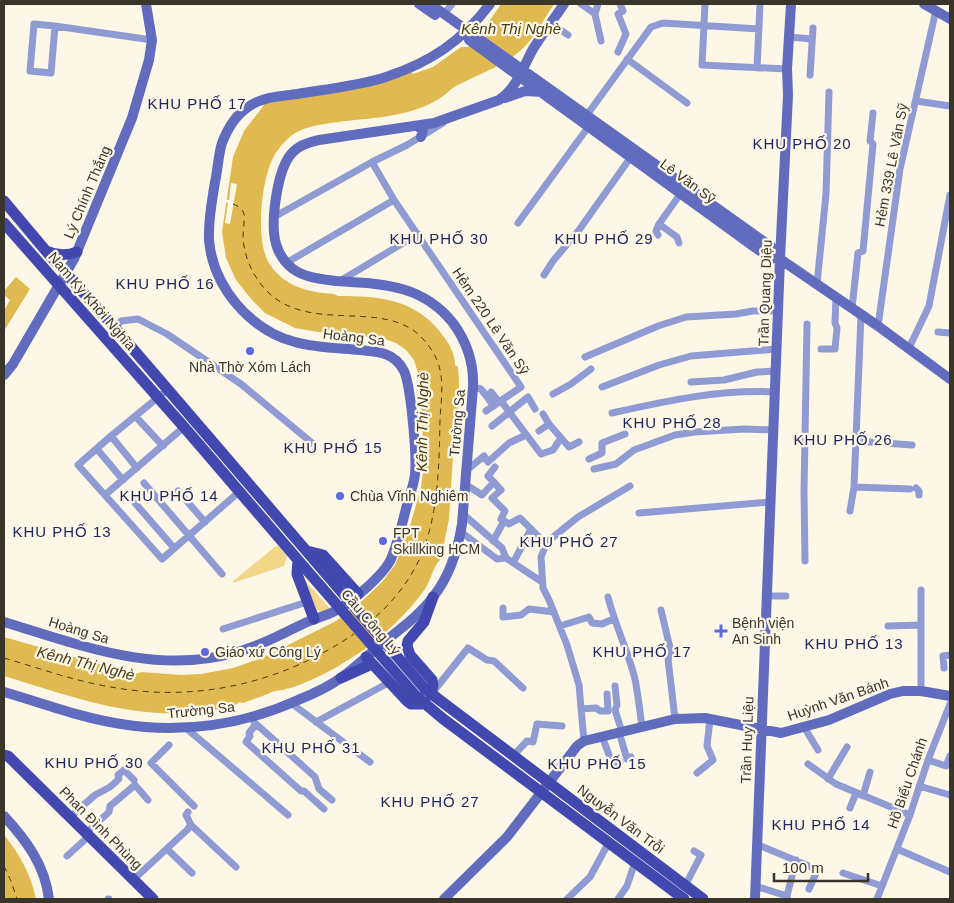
<svg xmlns="http://www.w3.org/2000/svg" width="954" height="903" viewBox="0 0 954 903" font-family="Helvetica,sans-serif">
<style>
.green{fill:#f4d688}
.water{fill:#e0ba51}
.pier{fill:#fdf7e8}
.lines{fill:none;stroke-linecap:round;stroke-linejoin:round}
.ferry{stroke:#4a3a0e;stroke-width:1;stroke-dasharray:6 5;stroke-linecap:butt}
.street{stroke:#909bd4;stroke-width:7}
.secondary{stroke:#616cbf;stroke-width:10}
.primary{stroke:#4248af;stroke-width:11}
.primary-bridge{stroke:#4248af;stroke-width:11}
.poi-dot{fill:#5e68e0;stroke:#fdf7e8;stroke-width:2}
.labels{text-anchor:middle;dominant-baseline:central;stroke-width:4.5;stroke-linejoin:round;paint-order:stroke}
.street-label{font-size:14px;fill:#39352b;stroke:#fdf7e8}
.poi-label{font-size:14px;fill:#39352b;stroke:#fdf7e8;text-anchor:start}
.water-label{font-size:15px;font-style:italic;fill:#4a3a0e;stroke:#fdf7e8}
.neighbourhood-label{font-size:15px;letter-spacing:1px;fill:#21255e;stroke:#fdf7e8}
</style>
<rect width="100%" height="100%" fill="#fdf7e8"/>
<!-- green -->
<path class="green" d="M 276,546 L 279,546 L 287,556 L 284,566 L 233,583 L 233,581 Z
M 302,577 L 331,610 L 322,612 L 317,610 Z"/>
<!-- water -->
<path class="water" d="M 501,4 L 554,4 C 544,19 535,38 521,50 C 503,66 479,74 458,85 C 451,88 445,96 437,100 C 420,110 402,114 383,117 C 361,120 315,122 297,132 C 288,137 279,147 274,156 C 261,180 255,240 269,263 C 284,287 308,292 334,294 L 338,296 C 381,296 417,299 444,337 C 450,345 455,355 455,365 L 458,367 C 460,386 459,406 457,425 L 455,425 L 449,519 L 441,559 C 433,566 431,580 425,589 C 409,612 384,635 362,651 C 346,662 329,672 311,680 C 303,683 295,687 286,689 C 280,691 273,690 268,694 L 243,703 L 239,702 C 233,709 223,709 214,710 C 141,723 73,697 4,676 L 4,637 L 134,674 L 142,672 L 181,675 L 201,674 L 233,668 L 262,658 L 336,621 L 361,602 L 382,582 L 395,565 L 408,533 L 421,487 L 424,465 L 420,379 L 414,360 L 406,350 L 396,343 L 382,338 L 318,332 L 295,328 L 265,313 L 252,300 L 236,280 L 226,258 L 222,232 L 233,157 L 244,131 L 265,104 L 412,72 L 413,74 L 433,67 L 461,47 L 468,47 L 482,32 Z
M 16,277 L 30,289 L 4,331 L 4,311 L 10,300 L 4,295 L 4,291 Z
M 4,835 C 20,854 31,875 36,899 L 4,899 Z"/>
<!-- pier -->
<path class="pier" d="M 231,183 L 237,184 L 230,224 L 225,223 L 228,203 L 226,202 L 226,200 L 229,200 Z"/>
<g class="lines">
<!-- ferry -->
<path class="ferry" d="M 233,204 C 238,206 242,208 244,214 C 245,221 243,229 243,237 C 244,259 255,281 272,296 C 313,329 374,304 413,330 C 425,339 435,352 439,366 C 444,383 441,402 440,419 C 439,466 439,516 419,560 C 408,583 392,603 373,619
M 4,658 C 39,668 74,681 111,687 C 196,703 282,683 354,634
M 4,866 L 11,881 L 17,899"/>
<!-- street -->
<path class="street" d="M 581,4 L 595,14 L 601,41
M 705,4 L 702,65 L 787,69
M 444,14 L 452,4
M 595,14 L 598,4
M 551,23 L 568,35
M 55,26 L 51,73 L 30,71 L 34,24 L 55,26 L 152,40
M 789,37 L 812,39
M 618,52 L 626,34 L 618,14 L 623,11 L 620,4
M 627,59 L 687,103
M 757,68 L 760,4
M 810,75 L 813,28
M 916,101 L 950,106
M 584,119 L 651,27 L 663,23 L 759,29
M 443,123 L 407,145 L 372,162 L 394,200 L 521,387 L 486,411
M 274,217 L 372,162
M 518,223 L 589,126
M 658,235 L 656,231 L 659,224
M 679,243 L 677,237 L 659,224 L 681,193
M 286,263 L 394,200
M 544,275 L 553,261 L 579,230 L 633,154
M 340,281 L 418,234
M 817,284 L 826,194 L 829,92
M 852,308 L 858,253 L 863,251 L 873,144 L 870,141 L 873,113
M 878,326 L 900,169 L 936,10
M 115,328 L 121,321 L 138,319 L 167,334 L 241,384 L 312,443
M 938,332 L 950,333
M 909,348 L 929,306 L 950,195
M 821,349 L 835,349 L 837,328 L 835,323 L 836,297
M 585,357 L 658,326 L 686,317 L 736,314 L 753,311 L 779,311
M 691,382 L 724,380 L 757,372 L 776,371
M 473,387 L 481,389 L 494,406
M 602,387 L 659,365 L 691,356 L 777,349
M 491,392 L 499,402
M 553,394 L 571,384 L 591,369
M 501,401 L 541,454 L 553,450 L 561,438
M 612,413 C 666,401 720,389 775,392
M 543,414 L 549,424 L 569,447 L 579,442
M 136,417 L 163,446
M 492,426 L 528,397 L 535,409
M 539,431 L 549,424
M 111,436 L 167,390
M 856,441 L 912,445
M 97,449 L 123,480
M 589,459 L 602,453 L 602,443 L 625,434
M 495,467 L 488,476 L 501,490 L 492,498 L 505,511 L 501,519 L 509,524 L 520,518 L 546,544
M 137,468 L 111,436 L 78,465 L 162,559 L 239,492
M 594,469 L 616,464 L 634,450 L 675,435 L 695,432 L 744,429 L 773,430
M 467,470 L 484,456 L 488,462 L 509,443 L 526,435
M 144,483 L 222,574
M 465,484 L 482,495 L 494,482
M 854,487 L 910,489
M 916,488 L 919,491 L 919,495
M 178,491 L 205,522
M 105,495 L 184,427
M 135,503 L 174,548
M 850,511 L 854,487 L 861,315
M 639,513 L 770,502
M 463,514 L 502,548 L 506,558
M 461,532 L 497,559 L 506,558
M 493,541 L 504,521
M 506,558 L 542,582
M 805,561 L 804,492 L 807,324
M 513,563 L 531,529
M 921,590 L 921,691
M 767,596 L 786,596
M 608,597 C 615,625 628,651 635,679 C 638,695 640,711 642,727
M 503,608 L 503,617 L 521,615 L 529,609 L 554,612
M 661,610 L 671,652 L 668,659 L 675,719
M 560,626 L 589,617 L 592,623 L 602,624 L 613,619
M 888,626 L 921,625
M 223,629 L 307,602
M 944,668 L 943,656 L 950,655
M 615,686 L 617,705 L 615,710 L 622,732
M 433,692 L 468,648 L 487,660 L 494,661 L 523,688
M 291,703 L 370,762
M 581,709 L 596,708 L 600,711 L 608,711 L 607,694
M 254,722 L 315,777 L 319,789 L 332,800
M 316,722 L 390,682
M 256,724 L 249,733 L 250,736 L 246,742 L 301,791 L 304,791 L 324,809
M 804,727 L 818,750
M 186,728 L 288,815
M 619,732 L 627,759 L 631,757
M 602,736 L 612,763 L 620,762
M 584,741 L 579,685 L 567,645 L 549,600 L 543,588 L 541,557 L 547,542 L 578,517 L 630,486
M 169,745 L 151,763 L 194,806
M 513,756 L 527,741 L 533,742 L 537,724 L 562,726
M 928,760 L 946,766 L 950,756
M 808,764 L 836,784 L 910,815
M 697,773 L 713,760 L 707,746 L 710,719
M 828,779 L 847,747
M 919,786 L 950,795
M 863,796 L 870,772
M 850,808 L 856,793
M 70,817 L 95,795 L 110,787 L 119,779 L 118,775 L 124,770 L 134,780
M 191,825 L 236,867
M 86,833 L 109,812 L 110,806 L 135,785 L 148,800
M 756,844 L 816,869 L 816,873 L 809,889
M 167,849 L 192,873
M 897,849 L 950,872
M 67,856 L 89,836
M 843,873 L 882,886
M 133,880 L 187,830 L 191,825 L 186,815 L 188,812
M 685,886 L 701,855 L 694,851
M 755,886 L 787,896 L 787,899
M 787,896 L 796,860
M 108,899 L 109,899
M 567,899 L 590,877 L 609,842
M 618,899 L 627,886 L 635,862
M 877,899 L 910,815 L 928,760 L 950,704"/>
<!-- secondary -->
<path class="secondary" d="M 419,4 L 435,15
M 430,4 L 773,248 L 780,259 L 878,326 L 950,379
M 924,4 L 950,19
M 469,40 L 757,249 L 771,258 L 780,259
M 505,98 L 525,91 L 542,92
M 417,126 L 423,130 L 421,137
M 4,375 L 13,364 L 74,259 L 132,118 L 149,60 L 152,40 L 146,4
M 4,622 C 80,645 157,676 237,652 C 261,646 281,634 303,624 C 312,619 323,617 333,612 C 349,605 382,576 390,561 C 398,544 402,523 407,505 C 410,495 414,484 415,474 C 417,457 411,386 404,371 C 400,363 394,357 385,354 C 377,351 368,351 360,350 C 338,348 316,348 295,342 C 250,330 213,287 209,240 C 208,220 212,201 215,182 C 218,169 218,156 222,143 C 227,130 236,115 248,107 C 262,97 281,96 297,94 C 327,89 358,86 386,77 C 431,62 462,41 490,4
M 4,692 C 42,703 81,718 121,724 C 181,734 243,725 298,700 C 313,694 329,687 342,677 C 356,667 369,654 383,643 C 400,629 420,615 433,597 C 449,577 458,549 462,524 L 473,387 C 474,363 467,342 453,323 C 422,284 382,284 336,281 C 320,279 306,278 293,269 C 285,263 279,254 276,244 C 270,223 277,169 292,153 C 299,145 309,142 319,140 L 434,123 L 499,100 C 517,88 523,67 533,49 C 543,33 554,19 564,4
M 4,816 C 26,840 45,865 49,899
M 444,899 L 507,837 L 577,746 L 584,741 L 675,719 L 705,718 L 781,733 L 829,720 L 890,694 L 903,691 L 921,691 L 950,696
M 755,899 L 780,259 L 788,95 L 787,69 L 791,4"/>
<!-- primary -->
<path class="primary" d="M 4,201 L 46,251 L 115,328 L 315,561
M 4,223 L 184,427 L 304,567
M 46,251 C 55,255 67,256 77,252
M 307,551 L 323,555 L 358,594
M 298,560 L 297,574 L 314,619
M 366,657 L 407,701 L 411,704 L 424,704
M 341,678 L 372,664
M 425,689 L 703,899
M 431,695 L 433,685 L 432,680 L 410,655 L 407,646 L 408,641 L 424,622 L 433,597
M 416,696 L 442,718 L 684,899
M 4,755 L 8,756 L 153,899"/>
<!-- primary-bridge -->
<path class="primary-bridge" d="M 315,561 L 425,689
M 304,567 L 416,696"/>
</g>
<!-- markers -->
<g class="poi-dot">
<circle cx="250" cy="351" r="5"/>
<circle cx="340" cy="496" r="5"/>
<circle cx="383" cy="541" r="5"/>
<path d="M718.5 623.5h5v5h5v5h-5v5h-5v-5h-5v-5h5z"/>
<circle cx="205" cy="652" r="5"/>
</g>
<g class="labels">
<!-- street labels -->
<g class="street-label">
<text transform="translate(891 165) rotate(-79)">Hẻm 339 Lê Văn Sỹ</text>
<text transform="translate(688 181) rotate(36)">Lê Văn Sỹ</text>
<text transform="translate(87 192) rotate(-67)">Lý Chính Thắng</text>
<text transform="translate(765 293) rotate(-88)">Trần Quang Diệu</text>
<text transform="translate(92 301) rotate(49)">Nam Kỳ Khởi Nghĩa</text>
<text transform="translate(491 321) rotate(56)">Hẻm 220 Lê Văn Sỹ</text>
<text transform="translate(354 337) rotate(7)">Hoàng Sa</text>
<text transform="translate(457 423) rotate(-85)">Trường Sa</text>
<text transform="translate(371 622) rotate(49)">Cầu Công Lý</text>
<text transform="translate(79 630) rotate(17)">Hoàng Sa</text>
<text transform="translate(838 699) rotate(-19)">Huỳnh Văn Bánh</text>
<text transform="translate(201 710) rotate(-6)">Trường Sa</text>
<text transform="translate(747 740) rotate(-88)">Trần Huy Liệu</text>
<text transform="translate(907 783) rotate(-71)">Hồ Biểu Chánh</text>
<text transform="translate(621 819) rotate(37)">Nguyễn Văn Trỗi</text>
<text transform="translate(101 828) rotate(45)">Phan Đình Phùng</text>
</g>
<!-- poi labels -->
<g class="poi-label">
<text x="250" y="367" text-anchor="middle">Nhà Thờ Xóm Lách</text>
<text x="350" y="496">Chùa Vĩnh Nghiêm</text>
<text x="393" y="533">FPT<tspan x="393" dy="16">Skillking HCM</tspan></text>
<text x="732" y="623">Bệnh viện<tspan x="732" dy="16">An Sinh</tspan></text>
<text x="215" y="652">Giáo xứ Công Lý</text>
</g>
<!-- water labels -->
<g class="water-label">
<text x="511" y="28">Kênh Thị Nghè</text>
<text transform="translate(422 422) rotate(-89)">Kênh Thị Nghè</text>
<text transform="translate(86 663) rotate(14)">Kênh Thị Nghè</text>
</g>
<!-- neighbourhood labels -->
<g class="neighbourhood-label">
<text x="197" y="103">KHU PHỐ 17</text>
<text x="802" y="143">KHU PHỐ 20</text>
<text x="439" y="238">KHU PHỐ 30</text>
<text x="604" y="238">KHU PHỐ 29</text>
<text x="165" y="283">KHU PHỐ 16</text>
<text x="672" y="422">KHU PHỐ 28</text>
<text x="843" y="439">KHU PHỐ 26</text>
<text x="333" y="447">KHU PHỐ 15</text>
<text x="169" y="495">KHU PHỐ 14</text>
<text x="62" y="531">KHU PHỐ 13</text>
<text x="569" y="541">KHU PHỐ 27</text>
<text x="854" y="643">KHU PHỐ 13</text>
<text x="642" y="651">KHU PHỐ 17</text>
<text x="311" y="747">KHU PHỐ 31</text>
<text x="94" y="762">KHU PHỐ 30</text>
<text x="597" y="763">KHU PHỐ 15</text>
<text x="430" y="801">KHU PHỐ 27</text>
<text x="821" y="824">KHU PHỐ 14</text>
</g>
</g>
<!-- border -->
<rect width="954" height="903" fill="none" stroke="#39352b" stroke-width="10"/>
<!-- scale -->
<path d="M774 873v8h94v-8" fill="none" stroke="#39352b" stroke-width="2.5"/>
<text x="782" y="873" font-size="15" fill="#39352b" stroke="#fdf7e8" stroke-width="4" paint-order="stroke">100 m</text>
</svg>
